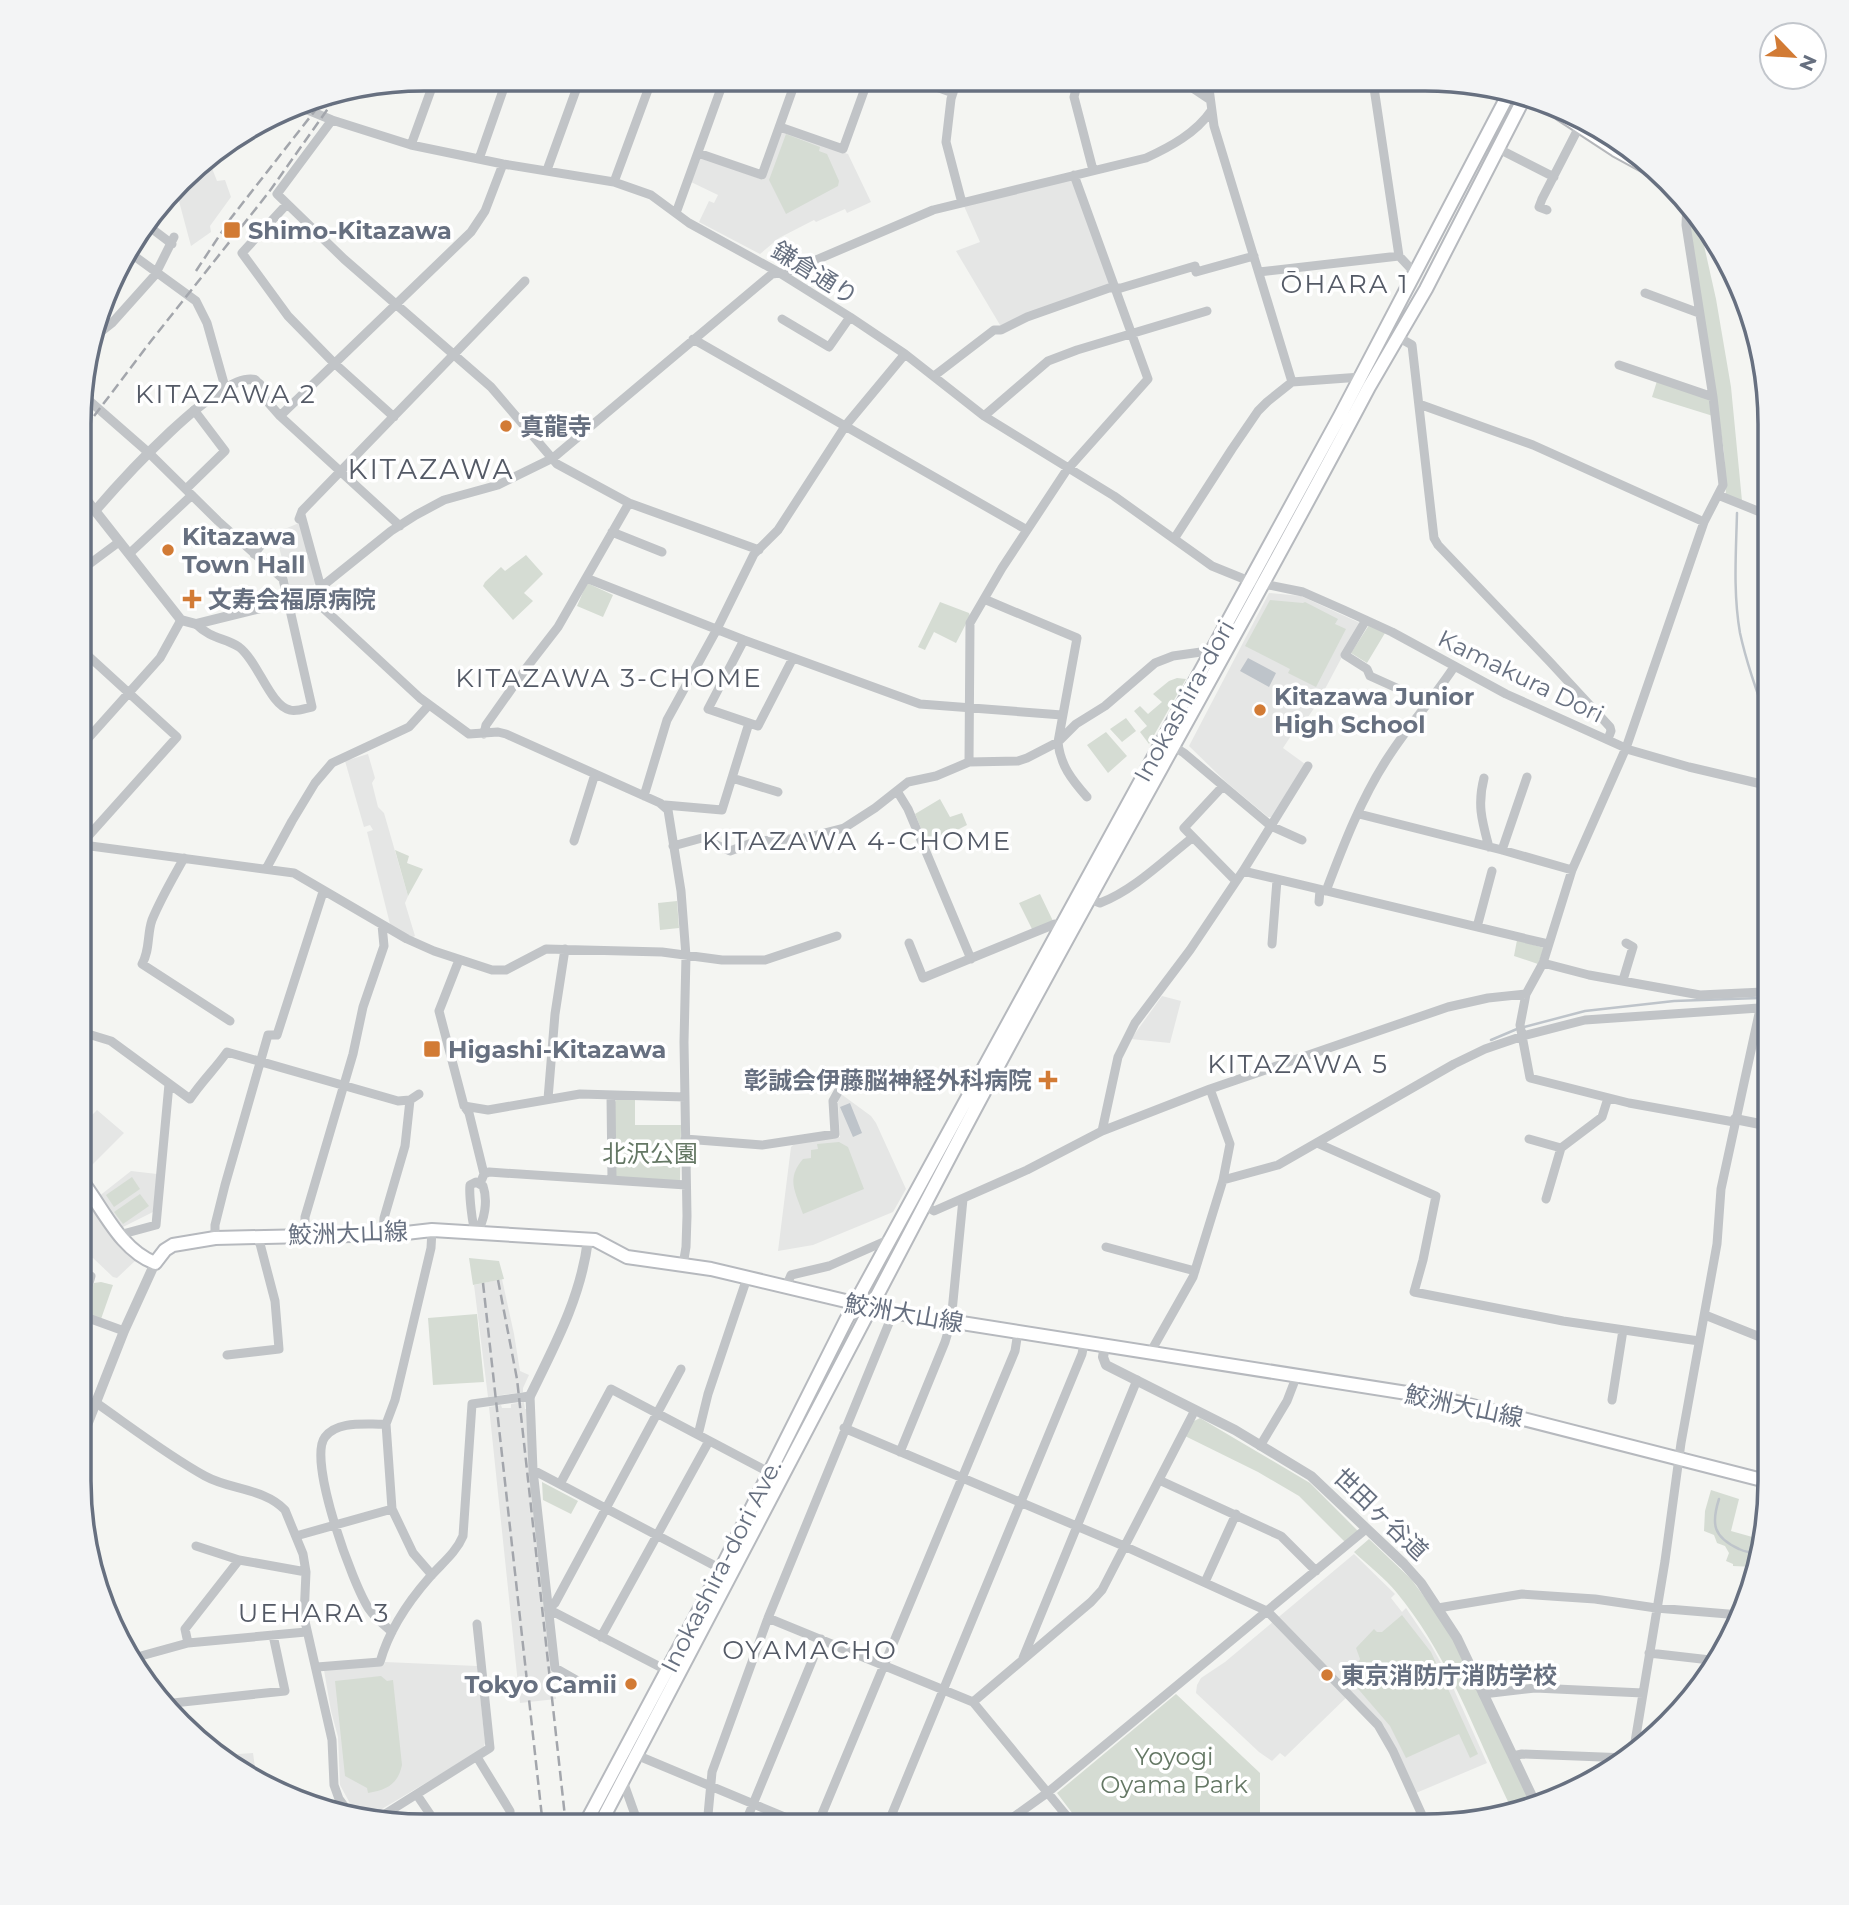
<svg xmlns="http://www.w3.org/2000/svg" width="1849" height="1905" viewBox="0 0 1849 1905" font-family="Montserrat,'Noto Sans JP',sans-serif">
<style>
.built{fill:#e5e6e5}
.green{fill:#d5dcd3}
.water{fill:#bec4ca}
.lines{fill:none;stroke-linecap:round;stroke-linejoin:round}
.stream{stroke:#bec4ca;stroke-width:2.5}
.secondary-casing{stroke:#b6b9be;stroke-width:16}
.primary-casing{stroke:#b5b7bb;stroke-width:18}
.minor{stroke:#c1c4c7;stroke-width:9}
.tertiary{stroke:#c1c4c7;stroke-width:10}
.secondary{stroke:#fff;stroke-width:12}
.primary{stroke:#fff;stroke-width:14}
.rail{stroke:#a3a6ac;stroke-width:2.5;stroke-dasharray:10 5;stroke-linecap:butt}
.poi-dot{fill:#d27b35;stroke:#fff;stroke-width:2.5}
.labels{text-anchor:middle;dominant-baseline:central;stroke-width:7;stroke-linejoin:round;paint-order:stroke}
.poi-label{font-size:24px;font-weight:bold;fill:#677080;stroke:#fff;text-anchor:start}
.street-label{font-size:24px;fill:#677080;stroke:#fff}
.park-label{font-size:24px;fill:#657865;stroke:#fff}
.neighbourhood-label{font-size:26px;letter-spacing:2px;fill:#545a66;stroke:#fff}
.quarter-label{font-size:28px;letter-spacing:2px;fill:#545a66;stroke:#fff}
.rim{fill:none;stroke:#677080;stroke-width:3.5}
</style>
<rect width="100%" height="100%" fill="#f4f5f2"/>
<!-- built -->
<path class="built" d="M 784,132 L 848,154 L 871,202 L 847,213 L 845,209 L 816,222 L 814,220 L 779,238 L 760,254 L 699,222 L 709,201 L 714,203 L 718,195 L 691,182 L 700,159 L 704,158 L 763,180 L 780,135 Z
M 208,158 L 217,181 L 225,180 L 231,197 L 210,226 L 211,232 L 191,246 L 176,190 L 197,164 Z
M 1072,179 L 1110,281 L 1109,285 L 1005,326 L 1000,325 L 956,251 L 980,242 L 964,206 Z
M 299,523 L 319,580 L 308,590 L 292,594 L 275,533 Z
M 1269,593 L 1301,596 L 1360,623 L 1317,704 L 1308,717 L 1302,719 L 1283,748 L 1305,764 L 1271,817 L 1268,817 L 1226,782 L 1189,746 Z
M 368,754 L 375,778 L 372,783 L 378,807 L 384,813 L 408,896 L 405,903 L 415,936 L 411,938 L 391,928 L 367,832 L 373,830 L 370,825 L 364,827 L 345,761 Z
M 1162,996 L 1181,1001 L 1170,1043 L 1131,1039 Z
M 841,1094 L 871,1116 L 876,1123 L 906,1189 L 893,1212 L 813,1245 L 778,1251 L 791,1147 L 794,1144 L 840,1137 L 838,1102 Z
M 97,1110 L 124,1133 L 82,1175 L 81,1118 L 86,1121 Z
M 131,1171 L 157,1174 L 153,1212 L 121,1228 L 98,1197 Z
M 81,1188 L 136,1260 L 117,1278 L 113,1277 L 93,1258 L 81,1261 Z
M 502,1279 L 514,1334 L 520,1371 L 529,1375 L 523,1388 L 523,1392 L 488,1397 L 474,1285 Z
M 524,1402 L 525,1409 L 529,1409 L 542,1584 L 556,1699 L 520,1703 L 489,1407 L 501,1405 L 502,1408 L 511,1408 L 511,1404 Z
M 1354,1554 L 1395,1594 L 1391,1598 L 1402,1612 L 1406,1608 L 1431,1645 L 1446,1672 L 1487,1763 L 1416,1793 L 1384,1726 L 1352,1692 L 1285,1757 L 1280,1753 L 1272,1761 L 1259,1752 L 1196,1693 L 1197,1685 L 1201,1678 L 1225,1662 Z
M 385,1662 L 477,1666 L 485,1743 L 483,1749 L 365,1819 L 352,1807 L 340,1785 L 338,1737 L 331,1711 L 324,1670 L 384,1665 Z
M 253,1753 L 257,1782 L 224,1760 L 224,1755 Z"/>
<!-- green -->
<path class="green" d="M 786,134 L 820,147 L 819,151 L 827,154 L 839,181 L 838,186 L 786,214 L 769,180 Z
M 1690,205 L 1697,214 L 1716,299 L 1731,387 L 1742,501 L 1726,495 L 1724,452 L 1690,228 Z
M 1657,381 L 1711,398 L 1713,416 L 1652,397 Z
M 526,555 L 543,574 L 524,593 L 533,601 L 513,620 L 483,586 L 485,582 L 501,567 L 505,571 Z
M 587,583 L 613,595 L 603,617 L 577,606 Z
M 1270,600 L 1303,603 L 1305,602 L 1338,619 L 1335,624 L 1346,629 L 1316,687 L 1288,673 L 1290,669 L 1245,646 Z
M 940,602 L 969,613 L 970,616 L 956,643 L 934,632 L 925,650 L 918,647 Z
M 1369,625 L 1385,633 L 1367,663 L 1351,653 Z
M 1177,678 L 1186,679 L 1149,744 L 1140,732 L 1147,726 L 1134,711 L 1140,706 L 1148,714 L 1162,702 L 1153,694 L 1169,681 Z
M 1126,718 L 1136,731 L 1122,742 L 1110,729 Z
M 1106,732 L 1127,756 L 1108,773 L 1087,745 Z
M 940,799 L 950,817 L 962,813 L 967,825 L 928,845 L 915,814 Z
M 395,850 L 409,856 L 407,863 L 423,869 L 408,896 Z
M 1040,894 L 1053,921 L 1033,931 L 1019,903 Z
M 677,901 L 679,928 L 660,930 L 658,903 Z
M 1517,940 L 1544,948 L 1538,964 L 1514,956 Z
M 635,1098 L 635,1125 L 681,1125 L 680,1181 L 617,1178 L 615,1175 L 615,1102 L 617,1099 Z
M 839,1142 L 848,1147 L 864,1189 L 803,1214 C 795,1191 786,1179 803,1159 L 811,1158 L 811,1150 L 818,1149 L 817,1144 Z
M 132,1177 L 140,1189 L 114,1207 L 106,1195 Z
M 140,1194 L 149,1206 L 123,1224 L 114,1212 Z
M 469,1258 L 499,1261 L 504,1279 L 473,1285 Z
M 101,1282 L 113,1285 L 101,1319 L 85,1314 L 84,1310 L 94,1283 Z
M 477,1314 L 484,1382 L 433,1385 L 428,1318 Z
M 1200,1418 L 1310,1483 L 1358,1531 L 1346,1543 L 1299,1496 L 1258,1472 L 1185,1436 L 1194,1421 Z
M 542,1482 L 578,1501 L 571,1514 L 543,1500 Z
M 1711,1490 L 1739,1499 L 1731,1531 L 1763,1540 L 1758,1570 L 1753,1584 L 1754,1567 L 1733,1566 L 1733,1564 L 1726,1561 L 1729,1553 L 1725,1546 L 1717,1543 L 1714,1535 L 1704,1531 L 1705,1511 Z
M 1369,1539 L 1411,1579 L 1435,1611 L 1455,1640 L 1535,1808 L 1513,1812 C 1477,1739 1450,1657 1397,1593 C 1385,1578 1369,1566 1354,1552 Z
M 1402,1615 L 1431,1652 L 1478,1754 L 1470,1758 L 1459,1734 L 1406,1758 L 1390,1726 L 1347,1676 L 1356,1667 L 1360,1659 L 1356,1648 L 1374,1629 L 1377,1632 L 1382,1632 Z
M 381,1676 L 387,1681 L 393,1680 L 402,1765 C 398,1784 387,1790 368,1793 L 367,1788 L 345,1776 L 335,1681 Z
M 1176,1694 L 1260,1773 L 1260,1826 L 1082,1826 L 1057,1793 Z"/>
<!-- water -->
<path class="water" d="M 1248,658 L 1276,673 L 1269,687 L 1240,671 Z
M 850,1103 L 862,1133 L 853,1137 L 840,1107 Z"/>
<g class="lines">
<!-- stream -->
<path class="stream" d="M 1737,513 C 1736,553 1733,593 1740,633 C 1747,665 1758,696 1770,727
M 1524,1027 L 1585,1011 L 1674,1001 L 1759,998
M 1491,1040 L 1517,1029
M 1719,1499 C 1711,1524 1713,1537 1739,1549 C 1747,1553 1754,1552 1761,1557"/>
<defs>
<path id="secondary" d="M 81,1180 C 103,1208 120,1250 155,1263 L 165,1250 L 173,1245 L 215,1238 L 397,1234 L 432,1230 L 595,1240 L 627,1257 L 711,1269 L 892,1312 L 1445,1399 L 1770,1482
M 584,1826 L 721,1569 L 846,1320 L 1340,416 L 1508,95
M 599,1826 C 720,1599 836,1370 957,1143 C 1091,889 1235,641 1369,387 L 1426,289 L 1523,100"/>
<path id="primary" d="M 1561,113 L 1616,149 L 1660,173"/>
</defs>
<!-- secondary casing -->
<use href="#secondary" class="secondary-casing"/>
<!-- primary casing -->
<use href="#primary" class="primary-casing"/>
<!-- minor -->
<path class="minor" d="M 917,80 L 953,93
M 957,80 L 951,99 L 946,142 L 962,203
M 1078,81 L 1074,97 L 1093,170
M 1182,81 L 1209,99
M 1208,81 L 1214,126 L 1292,382
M 1373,81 L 1399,256 L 1414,272
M 298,106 L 332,120 L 411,145 L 503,164 L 614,182 L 651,195 L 689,223 L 778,272 L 850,317 L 905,354 L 984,416 L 1114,496 L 1212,566 L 1249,581 L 1303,592 L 1344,610 L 1392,632 L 1506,694 L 1630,750 L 1689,767 L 1770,786
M 332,120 L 277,194 L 344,259 L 491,387 L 557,464 L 629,503 L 759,550
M 780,127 L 843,149 L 868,80
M 411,145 L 435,79
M 1499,149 L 1554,177
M 698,153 L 762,175 L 796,80
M 479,159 L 507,79
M 547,170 L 580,79
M 614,182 L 652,79
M 1687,202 L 1686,225 L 1713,397 L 1723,485 L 1704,522 L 1626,748 L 1572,870 L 1543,963 L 1526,994 L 1520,1025 L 1530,1078 L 1629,1103 L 1734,1122
M 287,204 L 242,253 L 288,316 L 333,362 L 394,417
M 1547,210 L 1539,207 L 1542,199 L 1580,125
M 676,213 L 724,80
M 147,225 L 172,244
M 126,250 L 196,301 L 207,323 L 225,387
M 1259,272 L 1399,256
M 1645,293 L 1699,313
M 782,319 L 829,347 L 850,317
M 1398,337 L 1412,345 L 1434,538 L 1438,545 L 1550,662 L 1610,727 L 1611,731 L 1608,739
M 93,338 L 112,323 L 155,275 L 174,237
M 693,339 L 1027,530
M 1619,365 L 1713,397
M 934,376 L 994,330 L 1001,330 L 1027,317 L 1109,288 L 1121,288 L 1195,266 L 1196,272 L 1254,256
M 255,380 L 260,384 L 266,400 L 280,416 L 400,526
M 85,397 L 149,453 L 218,521 L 283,579 L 312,707 C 306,708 297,712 290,710 C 270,706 258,661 239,647 C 224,637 212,640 196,624
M 1419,404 L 1533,445 L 1704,522
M 280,416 L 471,232 L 485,211 L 503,164
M 984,416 L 1048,361 L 1077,350 L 1207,311
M 186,489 L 225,451 L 194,410
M 1718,495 L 1770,516
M 301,515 L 321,588
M 299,519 L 302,511 L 525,281
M 612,532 L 662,552
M 1174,539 L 1232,449 L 1258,411 L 1267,402 L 1292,382 L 1361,377
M 129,554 L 192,495
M 254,554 L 271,533
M 84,568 L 119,542
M 586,578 L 744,640 L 920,704 L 1062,715
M 310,596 L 391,531 L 416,515 L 444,500 L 498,485 L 553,458 L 772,274 L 788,272 L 933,210 L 1146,158 C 1170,147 1196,133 1211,111
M 984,599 L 1077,638 L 1058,742 C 1060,765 1072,780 1087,797
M 289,601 L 310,596 L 420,698 L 469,734 L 498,732 L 506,734 L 660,803 L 668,810 L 681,891 L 686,956 L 684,1042 L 687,1216 L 686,1247 L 683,1265
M 1366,620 L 1345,655 L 1367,669 L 1370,676 L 1430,703
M 744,640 L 708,709 L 758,726 L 793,658
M 484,734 L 486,725 L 527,667 L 558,627 L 629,503
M 83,744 L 160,658 L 181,620
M 1173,746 L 1184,753 L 1271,826 L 1302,840
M 969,762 L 970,623 L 1002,568 L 1066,471 L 1148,379 L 1074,175
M 732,778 L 778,792
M 1484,778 C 1477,805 1482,821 1489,847
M 1223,786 L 1184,828 L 1236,881
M 897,791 L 908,809 L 971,959
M 644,796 L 667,720 L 717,629 L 754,554 L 778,530 L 846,425 L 905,354
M 665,805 L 722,810 L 749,723
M 1359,814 L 1502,850 L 1572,870
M 574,841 L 595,774
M 83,842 L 177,737 L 84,652
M 83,845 L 294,873 L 407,939 L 434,951 L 492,970 L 506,970 L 546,949 L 662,952 L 722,960 L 765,960 L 837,936
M 673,846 L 702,838 L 730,851 L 757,841 L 805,838 L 844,828 L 875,808 L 908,782 L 936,776 L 969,762 L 1018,761 L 1027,758 L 1058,742 L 1076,724 L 1105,706 L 1155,663 L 1173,656 L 1201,652 L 1210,653
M 1502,850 L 1527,777
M 184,858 C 173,878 161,898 152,920 C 147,934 150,951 142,964 L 230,1021
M 266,869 L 292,821 L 315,783 L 332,763 L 409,727 L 429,705
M 1243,871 L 1548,944
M 1326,891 C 1343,846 1361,799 1387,759 C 1407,727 1433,699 1454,667
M 1090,899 L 1100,903 C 1134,890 1164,860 1192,838
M 1319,902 L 1320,890
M 1477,927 L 1492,871
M 909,943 L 923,978 L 1055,924 L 1061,927
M 1272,944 L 1277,880
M 459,960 L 439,1011 L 464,1106 L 488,1110 L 580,1094 L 685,1097
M 1543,963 L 1589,975 L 1700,995 L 1763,992
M 1623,980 L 1633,947 L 1626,943
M 82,1041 L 88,1034 L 111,1041 L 190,1099 C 202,1081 215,1069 227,1052 L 398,1101 L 410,1100 L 419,1094
M 611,1096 L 612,1179
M 548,1099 L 555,1014 L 565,949
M 464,1106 L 469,1113 L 484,1174 L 482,1179
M 1102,1131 L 1118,1057 L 1135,1023 L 1190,950 L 1243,871 L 1308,766
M 685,1139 L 762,1145 L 835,1134 L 833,1101 L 839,1090
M 1529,1139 L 1561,1148
M 1317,1143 L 1436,1196 L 1423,1260 L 1414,1292 L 1563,1321 L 1699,1341
M 484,1174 L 489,1172 L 686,1185
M 1223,1180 L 1278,1165 L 1454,1064 L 1485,1049 L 1523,1036 L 1585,1020 L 1759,1008
M 476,1182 L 483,1186 C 488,1200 485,1221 476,1233 C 472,1226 469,1193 470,1185 Z
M 1546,1199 L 1561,1148 L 1602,1117 L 1608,1098
M 924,1205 L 934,1211 L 1027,1170 L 1102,1131 L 1210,1089 L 1448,1007 L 1488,998 L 1526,994
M 383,1234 L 384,1218 L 405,1146 L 410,1100
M 119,1235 L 156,1225 L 169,1084
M 305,1235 L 305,1217 L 313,1190 L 353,1054 L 363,1007 L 384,946 L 382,925
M 215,1238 L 215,1225 L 225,1185 L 268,1035 L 277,1035 L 323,892
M 1106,1247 L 1195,1271
M 91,1276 L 80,1315 L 124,1331
M 786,1287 L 791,1275 L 829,1266 L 890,1239
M 1705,1315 L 1770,1341
M 1150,1353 L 1193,1277 L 1223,1180 L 1230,1144 L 1210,1089
M 227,1355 L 279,1349 L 275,1301 L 258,1236
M 1612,1400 L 1623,1330
M 95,1402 C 131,1427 167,1455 205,1476 C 230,1490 264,1488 285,1510 L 303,1554 L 306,1572 L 304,1617 L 332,1740 L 334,1785 L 339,1799 L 352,1817
M 386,1424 C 367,1425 338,1420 325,1437 C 307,1460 353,1585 369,1609 C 375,1618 384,1625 392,1632
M 844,1428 L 1124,1546 L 1267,1611 L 1378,1725 L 1393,1751 L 1427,1826
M 698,1435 L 708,1394 L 747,1278
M 1260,1446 L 1287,1401 L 1297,1375
M 900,1452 L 945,1342 L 951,1322 L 963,1199
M 533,1470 L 721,1569
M 1159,1480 L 1281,1536 L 1316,1571
M 560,1484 L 611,1389 L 780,1478
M 296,1536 L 392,1509
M 196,1546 L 239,1560 L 306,1572
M 432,1575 L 413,1553 L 392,1509 L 386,1424 L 395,1400 L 431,1248 L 432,1230
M 1205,1582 L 1236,1514
M 1438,1608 L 1522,1594 L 1595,1599 L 1656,1608 L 1740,1615
M 548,1609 L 555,1603 L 681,1369
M 548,1609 L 668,1671
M 768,1618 L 973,1702 L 1075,1826
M 601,1637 L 709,1441
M 188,1643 L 185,1629 L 239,1560
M 1649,1653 L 1719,1661
M 1023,1658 L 1137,1380
M 130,1659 L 188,1643 L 306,1632
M 317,1667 L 380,1662 C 389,1630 408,1602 429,1578 C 441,1564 456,1553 463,1536 L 472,1404 L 530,1396 L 533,1470 L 555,1668 L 583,1684
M 1483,1694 L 1535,1688 L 1643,1693
M 973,1702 L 1091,1602 L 1102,1590 L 1195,1410
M 164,1704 L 285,1691 L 273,1635
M 634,1754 L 806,1826
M 1633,1754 L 1665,1561 L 1681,1443 L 1717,1244 L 1721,1189 L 1770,963
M 1513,1756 L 1522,1754 L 1628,1758
M 477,1757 L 510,1811 L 511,1826
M 623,1781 L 639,1826
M 417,1795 L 438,1826
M 1514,1812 L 1535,1803
M 374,1821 L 490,1748 L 477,1624
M 711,1826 L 708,1815 L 712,1772 L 768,1618 L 889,1323 L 887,1311
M 744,1826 L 821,1639
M 817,1826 L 1015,1351 L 1018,1332
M 887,1826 L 1082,1354 L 1084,1343
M 1001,1826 L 1047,1793 L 1366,1529"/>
<!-- tertiary -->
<path class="tertiary" d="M 85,498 L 181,620 L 196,624 L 289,601
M 95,511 C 119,483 220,370 255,380
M 1735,1119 L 1770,1126
M 1105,1346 L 1103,1357 L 1106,1365 L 1235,1430 L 1311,1476 L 1404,1564 L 1421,1583 L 1457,1638 L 1537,1807
M 530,1396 C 555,1345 581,1297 588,1240
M 80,1443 L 124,1331 L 155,1263"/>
<!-- secondary -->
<use href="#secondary" class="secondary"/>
<!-- primary -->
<use href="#primary" class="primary"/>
<!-- rail -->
<path class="rail" d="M 196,271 L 231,218 L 321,103
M 85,428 L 151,341 L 269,192 L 339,93
M 498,1280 L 517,1379 L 566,1826
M 483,1283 L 543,1826"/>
</g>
<!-- markers -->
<g class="poi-dot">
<rect x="223" y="221" width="18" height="18" rx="3.5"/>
<circle cx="506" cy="426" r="7"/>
<circle cx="168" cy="550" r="7"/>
<path d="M188.5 588.5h7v7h7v7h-7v7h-7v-7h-7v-7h7z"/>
<circle cx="1260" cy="710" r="7"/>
<rect x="423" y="1040" width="18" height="18" rx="3.5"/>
<path d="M1044.5 1069.5h7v7h7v7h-7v7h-7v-7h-7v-7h7z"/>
<circle cx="1327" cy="1675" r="7"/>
<circle cx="631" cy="1684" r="7"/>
</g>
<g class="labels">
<!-- poi labels -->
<g class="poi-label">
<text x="248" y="230">Shimo-Kitazawa</text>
<text x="520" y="426">真龍寺</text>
<text x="182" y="536">Kitazawa<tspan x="182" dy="28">Town Hall</tspan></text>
<text x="208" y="599">文寿会福原病院</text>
<text x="1274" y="696">Kitazawa Junior<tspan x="1274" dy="28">High School</tspan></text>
<text x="448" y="1049">Higashi-Kitazawa</text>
<text x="1032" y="1080" text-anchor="end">彰誠会伊藤脳神経外科病院</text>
<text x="1341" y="1675">東京消防庁消防学校</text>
<text x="617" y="1684" text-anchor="end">Tokyo Camii</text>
</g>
<!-- street labels -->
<g class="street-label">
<text transform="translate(815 273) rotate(32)">鎌倉通り</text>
<text transform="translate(1521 676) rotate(26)">Kamakura Dori</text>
<text transform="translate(1184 701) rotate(-61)">Inokashira-dori</text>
<text transform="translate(348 1233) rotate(-2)">鮫洲大山線</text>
<text transform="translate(904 1313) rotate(10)">鮫洲大山線</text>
<text transform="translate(1464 1406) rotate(12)">鮫洲大山線</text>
<text transform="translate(1381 1514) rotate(44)">世田ヶ谷道</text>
<text transform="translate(721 1566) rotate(-63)">Inokashira-dori Ave.</text>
</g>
<!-- park labels -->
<g class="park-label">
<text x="650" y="1153">北沢公園</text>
<text x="1174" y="1756">Yoyogi<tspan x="1174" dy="28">Oyama Park</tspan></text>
</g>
<!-- neighbourhood labels -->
<g class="neighbourhood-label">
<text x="1345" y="284">ŌHARA 1</text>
<text x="226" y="394">KITAZAWA 2</text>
<text x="609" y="678">KITAZAWA 3-CHOME</text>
<text x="857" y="841">KITAZAWA 4-CHOME</text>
<text x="1298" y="1064">KITAZAWA 5</text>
<text x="314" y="1613">UEHARA 3</text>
<text x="810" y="1650">OYAMACHO</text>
</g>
<!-- quarter labels -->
<g class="quarter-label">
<text x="431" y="469">KITAZAWA</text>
</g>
</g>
<!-- crop -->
<path d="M0 0H1849V1905H0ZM424 91H1425A333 333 0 0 1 1758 424V1481A333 333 0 0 1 1425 1814H424A333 333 0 0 1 91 1481V424A333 333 0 0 1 424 91Z" fill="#f3f4f5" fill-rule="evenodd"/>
<path class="rim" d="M424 91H1425A333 333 0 0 1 1758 424V1481A333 333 0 0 1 1425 1814H424A333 333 0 0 1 91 1481V424A333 333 0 0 1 424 91Z"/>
<!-- north arrow -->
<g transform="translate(1793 56) rotate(115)"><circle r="33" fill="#ffffff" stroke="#c2c6cc" stroke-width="2"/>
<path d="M0-5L12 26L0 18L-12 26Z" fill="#d27b35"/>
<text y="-10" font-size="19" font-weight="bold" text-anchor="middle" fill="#677080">N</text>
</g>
</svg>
